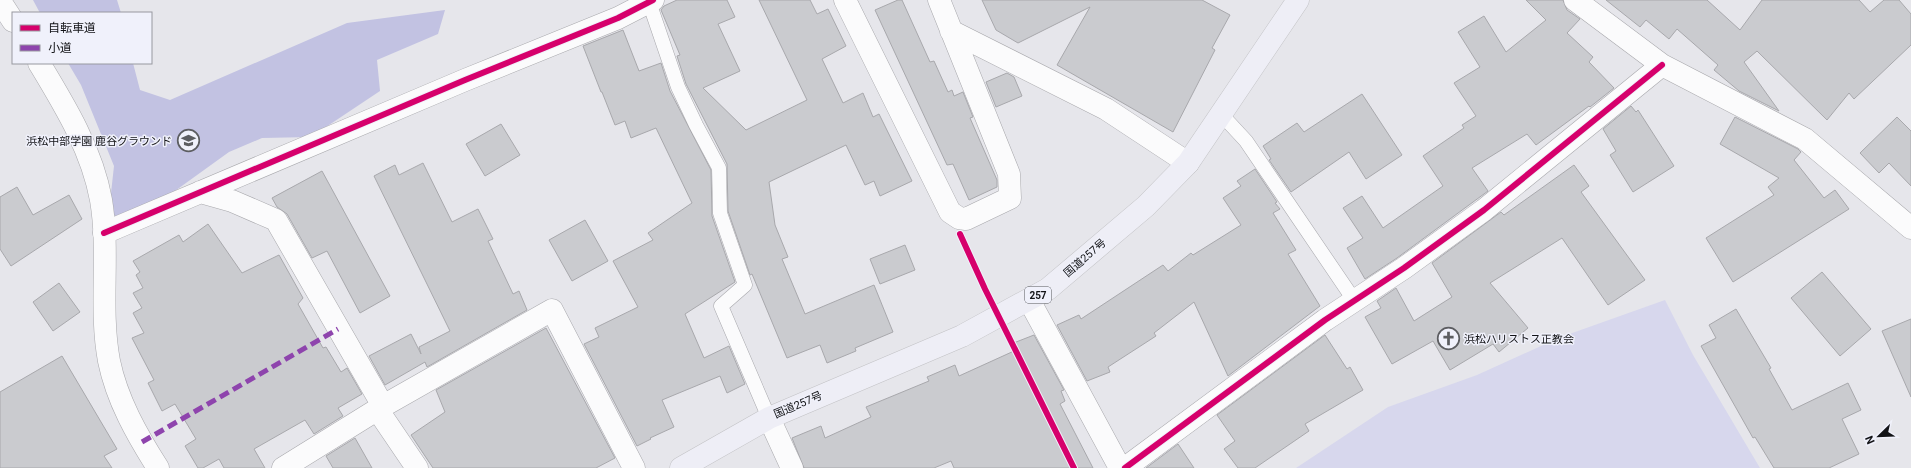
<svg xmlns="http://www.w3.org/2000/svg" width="1911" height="468" viewBox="0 0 1911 468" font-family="Roboto,'Noto Sans JP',sans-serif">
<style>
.green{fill:#d7d7ed}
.forest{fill:#c2c2e2}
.building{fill:#cacbcf;stroke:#a8a8ac}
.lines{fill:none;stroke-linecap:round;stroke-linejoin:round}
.service-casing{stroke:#a8a8ac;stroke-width:15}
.minor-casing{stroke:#a8a8ac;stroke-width:23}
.tertiary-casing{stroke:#a8a8ac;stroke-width:23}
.trunk-casing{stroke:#c2c2c5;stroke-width:23}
.service{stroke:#fbfbfc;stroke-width:14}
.minor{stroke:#fbfbfc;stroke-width:22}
.tertiary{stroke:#fbfbfc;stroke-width:22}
.trunk{stroke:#eeeef6;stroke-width:22}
.quiet{stroke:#8e44ad;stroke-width:5;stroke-dasharray:10 5;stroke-linecap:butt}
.cycleway-casing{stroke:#f0f1fb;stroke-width:8}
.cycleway{stroke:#d6006c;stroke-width:6}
.labels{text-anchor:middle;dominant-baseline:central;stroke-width:3;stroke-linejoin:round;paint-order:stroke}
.shield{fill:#f0f1fb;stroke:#55565b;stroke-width:1}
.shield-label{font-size:10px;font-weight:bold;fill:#121316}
.poi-label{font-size:11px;fill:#121316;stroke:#f0f1fb;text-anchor:end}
.street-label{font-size:11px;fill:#121316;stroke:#f0f1fb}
</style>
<rect width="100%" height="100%" fill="#e6e6eb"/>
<!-- green -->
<path class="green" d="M 1665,300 L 1693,355 L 1760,468 L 1296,468 L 1388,407 L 1477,375 L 1561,337 Z"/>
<!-- forest -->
<path class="forest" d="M 33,0 L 117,0 L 121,13 L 40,13 Z
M 445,10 L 438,34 L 377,60 L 380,91 L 311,137 L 262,138 L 229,152 L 161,201 L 120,220 L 109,211 L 114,166 L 81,85 L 68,63 L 133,63 L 140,90 L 170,100 L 347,23 Z"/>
<!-- building -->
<path class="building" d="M 677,0 L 727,0 L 735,17 L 718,24 L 740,71 L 703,88 L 746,130 L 807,100 L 759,0 L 810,0 L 817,14 L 828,9 L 846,46 L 822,59 L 843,103 L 863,93 L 873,117 L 879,114 L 912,181 L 880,196 L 874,181 L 865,185 L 846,145 L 769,182 L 775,225 L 788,257 L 782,259 L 805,314 L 874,285 L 893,332 L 855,348 L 856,351 L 827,363 L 820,345 L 787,358 L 752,274 L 750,275 L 728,211 L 727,164 L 686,84 L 677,56 L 680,55 L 661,10 L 664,6 Z
M 898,0 L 902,0 L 930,62 L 934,61 L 948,92 L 952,90 L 954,96 L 963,92 L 973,117 L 970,118 L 997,180 L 997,187 L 969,200 L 953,164 L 947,165 L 875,10 Z
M 982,0 L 1202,0 L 1230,15 L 1212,48 L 1215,50 L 1173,132 L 1057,65 L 1090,7 L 1018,43 L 996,30 Z
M 1526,0 L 1563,0 L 1567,10 L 1580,19 L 1567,33 L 1593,57 L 1589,62 L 1614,88 L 1590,107 L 1589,106 L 1536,145 L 1527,134 L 1472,168 L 1488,191 L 1397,258 L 1365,279 L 1347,248 L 1363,238 L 1343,208 L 1362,196 L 1383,228 L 1443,186 L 1423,156 L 1464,128 L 1462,125 L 1476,116 L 1454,83 L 1480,67 L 1458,32 L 1484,16 L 1506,52 L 1546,20 Z
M 1606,0 L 1707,0 L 1740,30 L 1762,0 L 1859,0 L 1870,12 L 1884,0 L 1899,0 L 1911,14 L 1911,45 L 1854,99 L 1849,93 L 1827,120 L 1757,51 L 1744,62 L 1779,111 L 1739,91 L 1714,70 L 1718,65 L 1677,29 L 1669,39 L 1646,20 L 1640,27 Z
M 623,30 L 639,71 L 661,63 L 670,91 L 711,170 L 712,216 L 735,282 L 685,314 L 704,358 L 729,346 L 745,384 L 727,393 L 720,376 L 662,400 L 674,427 L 650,438 L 651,439 L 637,446 L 584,344 L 599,337 L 595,328 L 638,307 L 613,261 L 653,240 L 648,233 L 692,203 L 656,128 L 631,138 L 625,121 L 615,125 L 602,92 L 601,92 L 583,46 Z
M 1007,73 L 1014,77 L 1022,96 L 996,107 L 986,82 Z
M 1362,94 L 1402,155 L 1366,179 L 1349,152 L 1291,192 L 1269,160 L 1271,159 L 1263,146 L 1297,123 L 1304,132 Z
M 1631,106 L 1636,112 L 1638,110 L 1674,166 L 1633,192 L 1610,155 L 1616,151 L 1603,129 Z
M 1735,117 L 1798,149 L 1801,152 L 1794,160 L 1824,198 L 1835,190 L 1849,209 L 1733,282 L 1706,238 L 1774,195 L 1768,187 L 1779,178 L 1720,144 Z
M 1897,117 L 1911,131 L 1911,186 L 1889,163 L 1879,173 L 1860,153 Z
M 501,124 L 520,155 L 485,176 L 466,144 Z
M 423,163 L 452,222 L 478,209 L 493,239 L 488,241 L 513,294 L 519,291 L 527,310 L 427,367 L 425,362 L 385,385 L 369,356 L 411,334 L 421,354 L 419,347 L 450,331 L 374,176 L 395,165 L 399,175 Z
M 1574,165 L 1589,186 L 1581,192 L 1645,280 L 1608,305 L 1562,238 L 1490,283 L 1528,328 L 1499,352 L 1493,344 L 1450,370 L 1433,341 L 1392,364 L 1365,317 L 1381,308 L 1377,301 L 1396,288 L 1414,321 L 1452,297 L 1432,263 L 1501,212 L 1504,215 Z
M 1255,169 L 1277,202 L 1275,203 L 1280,209 L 1273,213 L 1296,250 L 1288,254 L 1320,306 L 1228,376 L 1194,302 L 1154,333 L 1156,336 L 1108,367 L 1110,372 L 1087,381 L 1057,325 L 1079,315 L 1081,319 L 1163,265 L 1168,271 L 1191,253 L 1193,255 L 1241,225 L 1223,198 L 1241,186 L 1237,181 Z
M 322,171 L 390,296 L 360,313 L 327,251 L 312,258 L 287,214 L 277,207 L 272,198 Z
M 17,187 L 33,215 L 69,195 L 82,219 L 11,266 L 0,249 L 0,197 Z
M 585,220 L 608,261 L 572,281 L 549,240 Z
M 208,224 L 242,273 L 279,255 L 303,298 L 298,304 L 323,348 L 326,347 L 341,372 L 347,368 L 362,394 L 338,408 L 343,416 L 314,434 L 305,420 L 254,449 L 265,468 L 224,468 L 219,459 L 203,468 L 198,468 L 185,446 L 196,439 L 175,404 L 162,411 L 148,383 L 154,380 L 132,338 L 144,333 L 133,313 L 142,308 L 133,293 L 143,288 L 136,275 L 140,272 L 133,261 L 179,235 L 183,242 Z
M 905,245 L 915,270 L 880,284 L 870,259 Z
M 1822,272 L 1871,329 L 1840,356 L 1791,298 Z
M 59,283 L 80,312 L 53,331 L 33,302 Z
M 1736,309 L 1771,368 L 1769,369 L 1792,410 L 1848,383 L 1861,410 L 1842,419 L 1859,454 L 1829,468 L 1774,468 L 1755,437 L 1753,438 L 1701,346 L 1716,338 L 1709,325 Z
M 1911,319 L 1911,397 L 1882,331 Z
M 546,328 L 615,458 L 596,468 L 433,468 L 411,435 L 445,412 L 436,390 Z
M 1034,335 L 1064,390 L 1061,391 L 1065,401 L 1060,404 L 1093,468 L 954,468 L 951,461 L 934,468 L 804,468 L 792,438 L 821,426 L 825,438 L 871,417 L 866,407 L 929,381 L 927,377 L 955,365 L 959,376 L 1014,351 L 1011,344 Z
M 1325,335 L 1347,369 L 1350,367 L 1363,390 L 1305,424 L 1309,431 L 1255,468 L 1238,468 L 1224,449 L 1235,441 L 1217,415 Z
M 62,356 L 117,449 L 104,456 L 112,468 L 0,468 L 0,392 Z
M 355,438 L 372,468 L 333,468 L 326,456 Z
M 1178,444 L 1194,468 L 1146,468 Z"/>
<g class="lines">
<defs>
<path id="service" d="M 649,2 L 678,87 L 696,125 L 719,168 L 720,213 L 745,285 L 721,306 L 769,418
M 1221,114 L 1246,141 L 1354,300"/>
<path id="minor" d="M 845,0 L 950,212 L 959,218 L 966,219 L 1010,198 L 1009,174 L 939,0
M 1575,0 L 1662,65 L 1805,139 L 1911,228
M 951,31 L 1106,109 L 1188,163
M 200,192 L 232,201 L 276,220 L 383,406
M 104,233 L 465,80 L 618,18 L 653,0
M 1029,300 L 1120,468
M 377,409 L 417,468
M 769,418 L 792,468
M 283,468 L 383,406 L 552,310 L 634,468
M 1125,468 L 1325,320 L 1404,268 L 1484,210 L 1662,65"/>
<path id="tertiary" d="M 0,1 L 13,21
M 39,63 C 65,106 92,150 101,200 C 110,253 99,308 109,361 C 117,400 137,435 158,468"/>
<path id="trunk" d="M 681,468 L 769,418 L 962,336 L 1048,289 L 1146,206 L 1188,163 L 1298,0"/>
</defs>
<!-- service casing -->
<use href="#service" class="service-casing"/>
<!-- minor casing -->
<use href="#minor" class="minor-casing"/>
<!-- tertiary casing -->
<use href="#tertiary" class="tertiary-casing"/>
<!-- trunk casing -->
<use href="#trunk" class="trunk-casing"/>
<!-- service -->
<use href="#service" class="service"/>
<!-- minor -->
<use href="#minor" class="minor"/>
<!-- tertiary -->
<use href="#tertiary" class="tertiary"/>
<!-- trunk -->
<use href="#trunk" class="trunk"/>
<!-- quiet -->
<path class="quiet" d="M 142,442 L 338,329"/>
<defs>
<path id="cycleway" d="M 104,233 L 465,80 L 618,18 L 653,0
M 960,234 L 985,289 L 1074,468
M 1125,468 L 1325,320 L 1404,268 L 1484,210 L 1662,65"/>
</defs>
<!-- cycleway casing -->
<use href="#cycleway" class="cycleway-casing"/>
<!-- cycleway -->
<use href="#cycleway" class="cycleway"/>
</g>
<!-- icons -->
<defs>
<symbol id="school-ring" viewBox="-11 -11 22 22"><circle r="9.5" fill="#f0f1fb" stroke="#5c5d61" stroke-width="1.5"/><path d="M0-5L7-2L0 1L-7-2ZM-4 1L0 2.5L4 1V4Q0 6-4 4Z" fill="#5c5d61"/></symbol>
<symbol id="church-ring" viewBox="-11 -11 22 22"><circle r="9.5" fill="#f0f1fb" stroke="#5c5d61" stroke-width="1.5"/><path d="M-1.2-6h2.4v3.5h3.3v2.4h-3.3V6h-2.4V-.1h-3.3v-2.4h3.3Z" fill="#5c5d61"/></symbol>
</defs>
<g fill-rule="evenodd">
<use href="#school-ring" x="176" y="128" width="25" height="25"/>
<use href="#church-ring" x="1436" y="326" width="25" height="25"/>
</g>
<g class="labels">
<!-- shield labels -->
<rect class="shield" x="1025" y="287" width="26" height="16" rx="3"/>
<g class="shield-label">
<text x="1038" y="295">257</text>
</g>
<!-- poi labels -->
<g class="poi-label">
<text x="172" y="141">浜松中部学園 鹿谷グラウンド</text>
<text x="1464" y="339" text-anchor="start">浜松ハリストス正教会</text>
</g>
<!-- street labels -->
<g class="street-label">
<text transform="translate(1085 258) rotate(-41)">国道257号</text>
<text transform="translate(798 405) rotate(-23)">国道257号</text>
</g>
</g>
<!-- legend -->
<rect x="12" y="12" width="140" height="52" fill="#f0f1fb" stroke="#97989f"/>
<rect x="20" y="25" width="20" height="6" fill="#d6006c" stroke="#97989f"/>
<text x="48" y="32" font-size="12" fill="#121316">自転車道</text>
<rect x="20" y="45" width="20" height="6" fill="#8e44ad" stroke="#97989f"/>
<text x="48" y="52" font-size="12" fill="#121316">小道</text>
<!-- north arrow -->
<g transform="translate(1879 436) rotate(247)" stroke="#f0f1fb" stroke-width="3" paint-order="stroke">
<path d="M0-3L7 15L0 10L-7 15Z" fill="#121316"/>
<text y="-6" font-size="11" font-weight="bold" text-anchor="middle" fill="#121316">N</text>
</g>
</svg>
